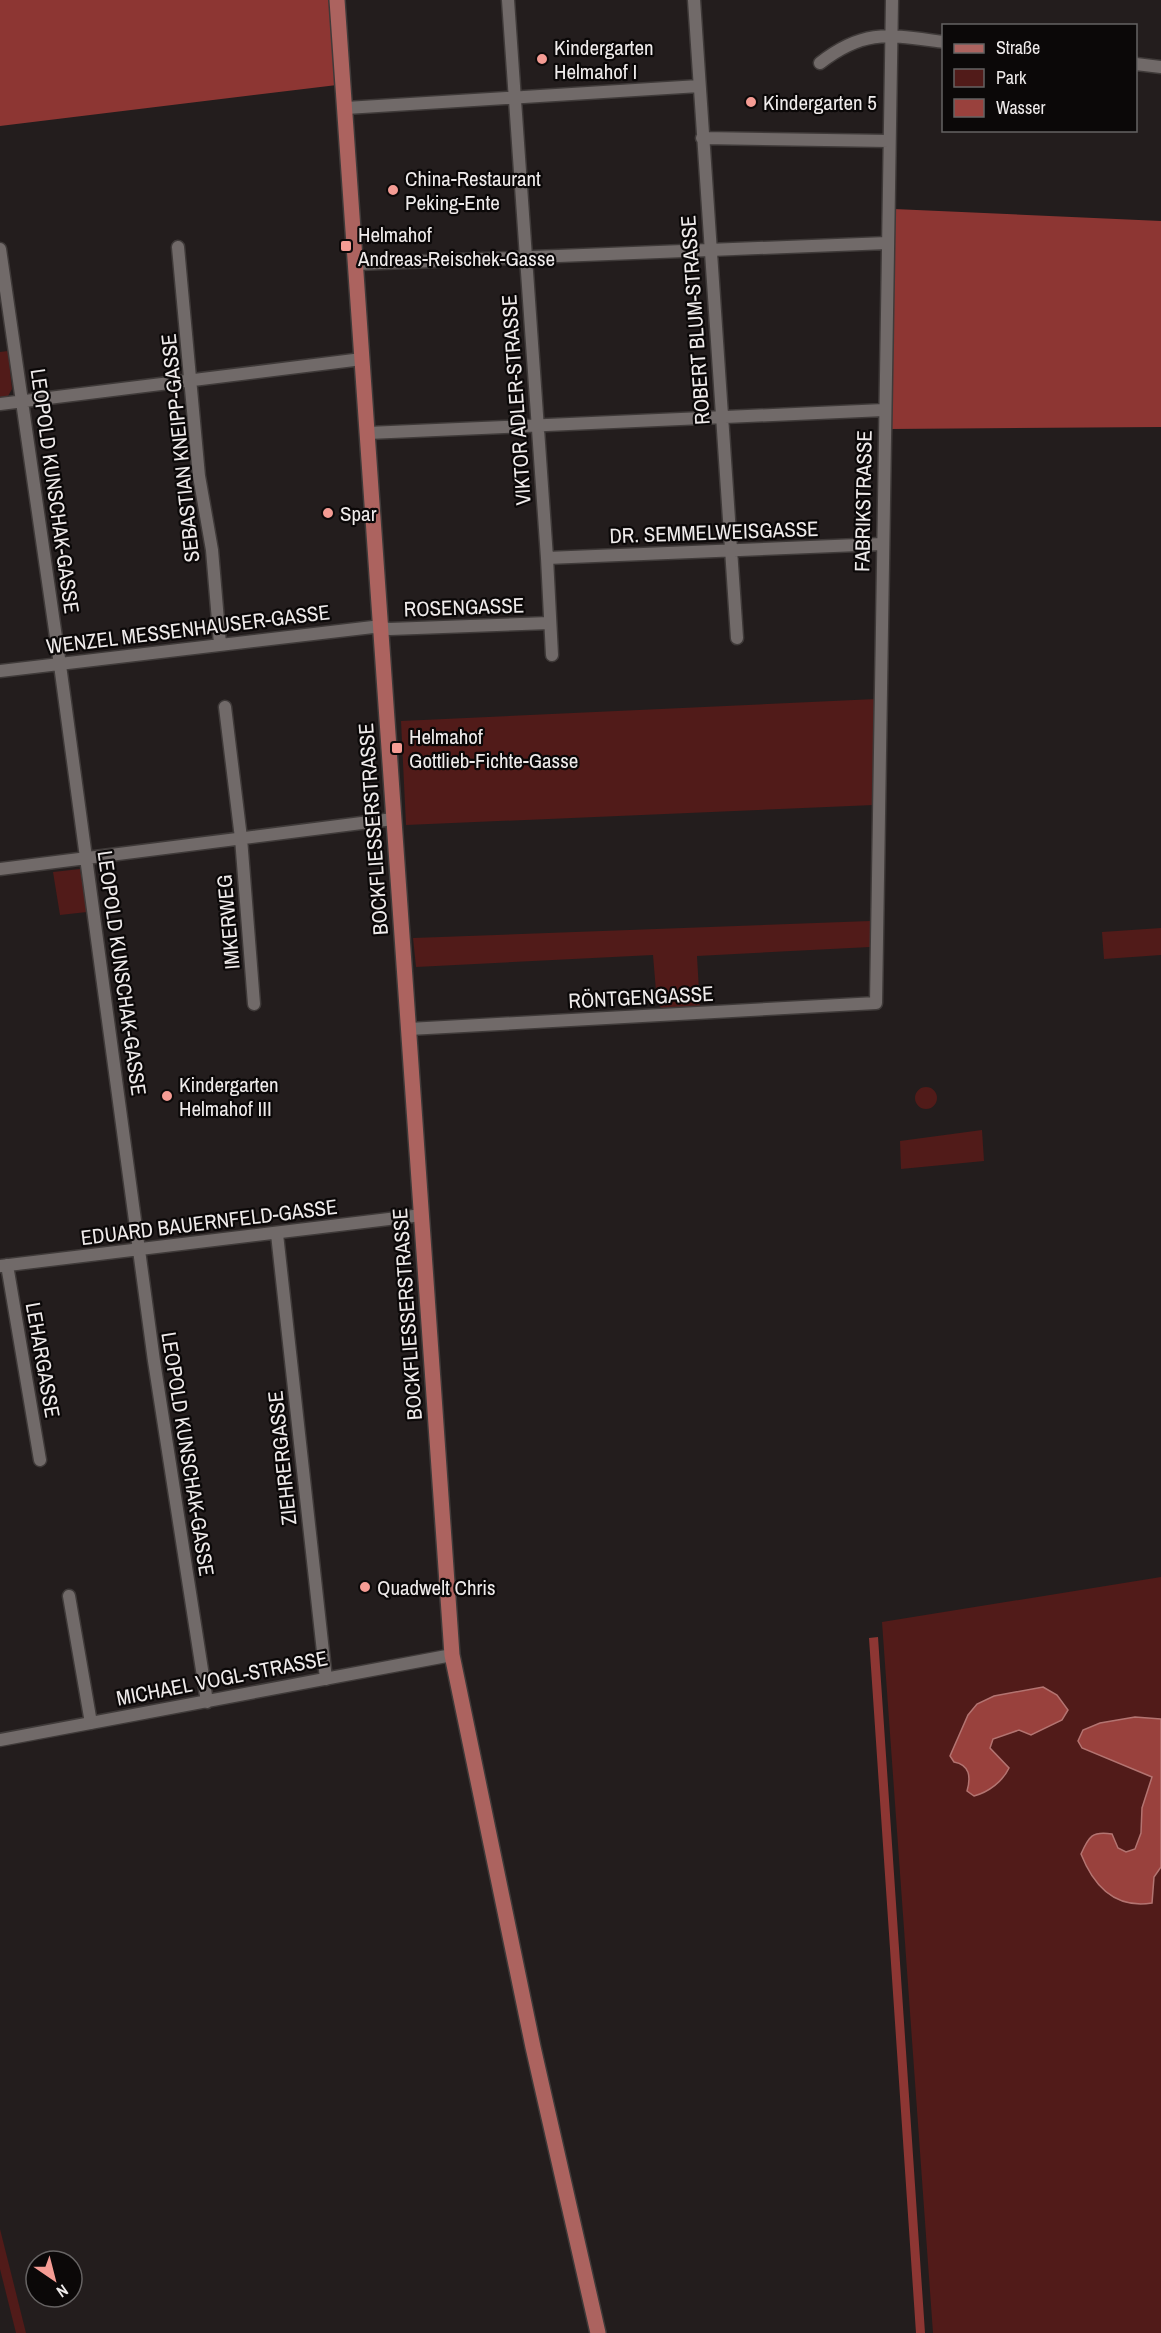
<svg xmlns="http://www.w3.org/2000/svg" width="1161" height="2333" viewBox="0 0 1161 2333" font-family="'Archivo Narrow',sans-serif">
<style>
.green{fill:#511b19}
.forest{fill:#8d3633}
.water{fill:#99413d;stroke:#b37471;stroke-width:1.5}
.lines{fill:none;stroke-linecap:round;stroke-linejoin:round}
.minor-casing{stroke:#3f3a39;stroke-width:15}
.major-casing{stroke:#3f3a39;stroke-width:18}
.minor{stroke:#716a69;stroke-width:12}
.major{stroke:#ac635f;stroke-width:15}
.poi-dot{fill:#f59c94;stroke:#0b0808;stroke-width:2}
.labels{text-anchor:middle;dominant-baseline:central;stroke-width:4.5;stroke-linejoin:round;paint-order:stroke}
.poi-label{font-size:21px;fill:#efebeb;stroke:#0b0808;text-anchor:start}
.street-label{font-size:21px;fill:#efebeb;stroke:#0b0808}
</style>
<rect width="100%" height="100%" fill="#231d1d"/>
<!-- green -->
<path class="green" d="M 8,351 L 12,389 L 8,396 L 0,397 L 0,352 Z
M 876,699 L 874,805 L 406,825 L 401,721 Z
M 80,869 L 87,912 L 60,915 L 53,872 Z
M 870,921 L 870,947 L 697,956 L 700,1008 L 663,1010 L 657,1003 L 653,955 L 416,967 L 413,938 Z
M 1161,928 L 1161,955 L 1104,959 L 1102,932 Z
M915 1098a11 11 0 1 1 22 0a11 11 0 1 1-22 0Z
M 982,1130 L 984,1161 L 901,1169 L 900,1141 Z
M 1161,1577 L 1161,2333 L 933,2333 L 882,1622 Z
M 0,2229 L 26,2333 L 16,2333 L 0,2269 Z"/>
<!-- forest -->
<path class="forest" d="M 0,0 L 331,0 L 337,85 L 0,126 Z
M 894,209 L 1161,221 L 1161,427 L 889,429 Z
M 878,1637 L 925,2333 L 916,2333 L 869,1638 Z"/>
<!-- water -->
<path class="water" d="M 1043,1687 L 1057,1695 L 1068,1710 L 1062,1720 L 1031,1735 L 1019,1730 L 993,1739 L 990,1748 L 1009,1768 C 1003,1781 989,1792 974,1796 L 967,1791 C 971,1777 970,1765 954,1762 L 950,1756 L 968,1715 L 977,1704 L 994,1696 Z
M 1135,1717 L 1161,1719 L 1161,1867 L 1154,1877 L 1152,1903 C 1115,1909 1094,1887 1081,1854 C 1089,1836 1092,1831 1112,1834 L 1118,1848 L 1126,1852 L 1135,1849 L 1141,1833 L 1142,1808 L 1152,1777 L 1082,1748 L 1078,1741 L 1083,1730 L 1100,1723 Z"/>
<g class="lines">
<defs>
<path id="minor" d="M 508,0 L 547,558 L 552,655
M 694,0 L 737,638
M 820,63 C 865,28 890,35 944,42
M 1136,64 L 1161,67
M 346,108 L 699,86
M 702,138 L 889,141
M 178,247 L 199,476 L 212,550 L 220,644
M 0,249 L 60,665 L 154,1361 L 207,1702
M 356,264 L 887,243
M 0,404 L 362,359
M 368,433 L 884,410
M 547,558 L 882,544
M 0,671 L 373,627 L 390,629 L 549,623
M 225,707 L 241,838 L 254,1004
M 0,869 L 393,819
M 409,1029 L 876,1003 L 892,0
M 277,1234 L 326,1679
M 7,1265 L 40,1460
M 0,1266 L 422,1215
M 69,1596 L 91,1723
M 0,1740 L 452,1655"/>
<path id="major" d="M 337,0 L 452,1655 L 533,2047 L 598,2333"/>
</defs>
<!-- minor casing -->
<use href="#minor" class="minor-casing"/>
<!-- major casing -->
<use href="#major" class="major-casing"/>
<!-- minor -->
<use href="#minor" class="minor"/>
<!-- major -->
<use href="#major" class="major"/>
</g>
<!-- markers -->
<g class="poi-dot">
<circle cx="542" cy="59" r="6"/>
<circle cx="751" cy="102" r="6"/>
<circle cx="393" cy="190" r="6"/>
<rect x="340" y="240" width="12" height="12" rx="3"/>
<circle cx="328" cy="513" r="6"/>
<rect x="391" y="742" width="12" height="12" rx="3"/>
<circle cx="167" cy="1096" r="6"/>
<circle cx="365" cy="1587" r="6"/>
</g>
<g class="labels">
<!-- poi labels -->
<g class="poi-label">
<text x="554" y="47">Kindergarten<tspan x="554" dy="24">Helmahof I</tspan></text>
<text x="763" y="102">Kindergarten 5</text>
<text x="405" y="178">China-Restaurant<tspan x="405" dy="24">Peking-Ente</tspan></text>
<text x="358" y="234">Helmahof<tspan x="358" dy="24">Andreas-Reischek-Gasse</tspan></text>
<text x="340" y="513">Spar</text>
<text x="409" y="736">Helmahof<tspan x="409" dy="24">Gottlieb-Fichte-Gasse</tspan></text>
<text x="179" y="1084">Kindergarten<tspan x="179" dy="24">Helmahof III</tspan></text>
<text x="377" y="1587">Quadwelt Chris</text>
</g>
<!-- street labels -->
<g class="street-label">
<text transform="translate(695 320) rotate(-94)">ROBERT BLUM-STRASSE</text>
<text transform="translate(516 400) rotate(-94)">VIKTOR ADLER-STRASSE</text>
<text transform="translate(180 448) rotate(-96)">SEBASTIAN KNEIPP-GASSE</text>
<text transform="translate(55 491) rotate(82)">LEOPOLD KUNSCHAK-GASSE</text>
<text transform="translate(863 501) rotate(-89)">FABRIKSTRASSE</text>
<text transform="translate(714 532) rotate(-2)">DR. SEMMELWEISGASSE</text>
<text transform="translate(464 607) rotate(-2)">ROSENGASSE</text>
<text transform="translate(188 629) rotate(-7)">WENZEL MESSENHAUSER-GASSE</text>
<text transform="translate(373 829) rotate(-94)">BOCKFLIESSERSTRASSE</text>
<text transform="translate(228 922) rotate(-95)">IMKERWEG</text>
<text transform="translate(122 973) rotate(82)">LEOPOLD KUNSCHAK-GASSE</text>
<text transform="translate(641 997) rotate(-3)">RÖNTGENGASSE</text>
<text transform="translate(209 1222) rotate(-7)">EDUARD BAUERNFELD-GASSE</text>
<text transform="translate(407 1314) rotate(-94)">BOCKFLIESSERSTRASSE</text>
<text transform="translate(43 1360) rotate(80)">LEHARGASSE</text>
<text transform="translate(188 1454) rotate(81)">LEOPOLD KUNSCHAK-GASSE</text>
<text transform="translate(282 1458) rotate(-96)">ZIEHRERGASSE</text>
<text transform="translate(222 1678) rotate(-11)">MICHAEL VOGL-STRASSE</text>
</g>
</g>
<!-- legend -->
<rect x="942" y="24" width="195" height="108" fill="#0b0808" stroke="#666363" stroke-width="1.5"/>
<rect x="954" y="44" width="30" height="9" fill="#ac635f" stroke="#666363" stroke-width="1.5"/>
<text x="996" y="54" font-size="18" fill="#efebeb">Straße</text>
<rect x="954" y="69" width="30" height="18" fill="#511b19" stroke="#666363" stroke-width="1.5"/>
<text x="996" y="84" font-size="18" fill="#efebeb">Park</text>
<rect x="954" y="99" width="30" height="18" fill="#99413d" stroke="#666363" stroke-width="1.5"/>
<text x="996" y="114" font-size="18" fill="#efebeb">Wasser</text>
<!-- north arrow -->
<g transform="translate(54 2279) rotate(145)"><circle r="28" fill="#0b0808" stroke="#666363" stroke-width="1.5"/>
<path d="M0-4.5L10 22L0 15L-10 22Z" fill="#f59c94"/>
<text y="-9" font-size="16" font-weight="bold" text-anchor="middle" fill="#efebeb">N</text>
</g>
</svg>
